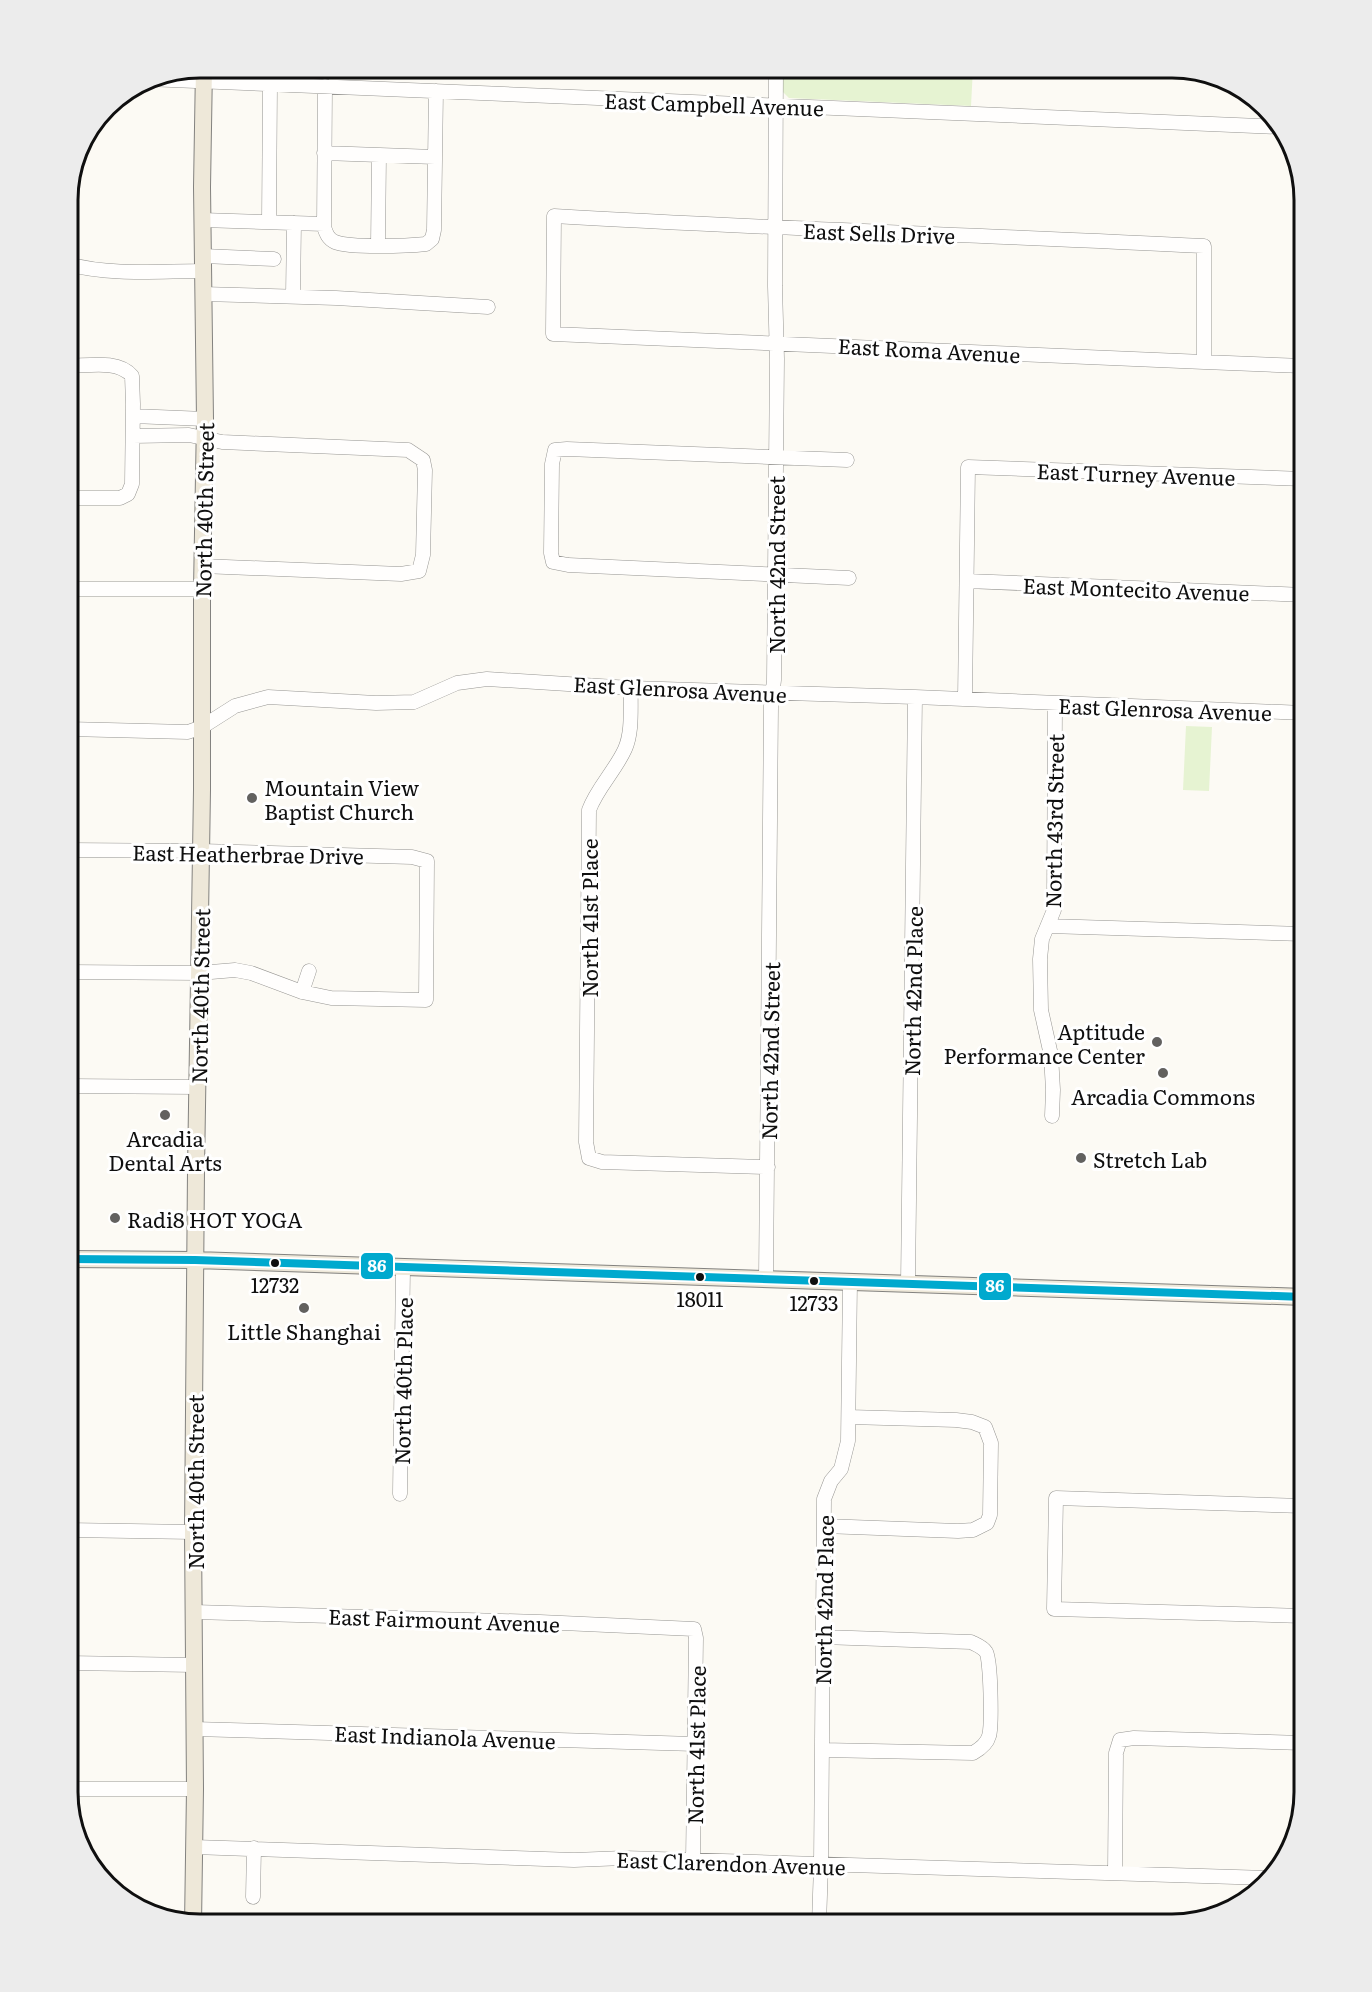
<svg xmlns="http://www.w3.org/2000/svg" width="1372" height="1992" viewBox="0 0 1372 1992" font-family="Literata,serif">
<style>
.green{fill:#e6f3d2}
.lines{fill:none;stroke-linecap:round;stroke-linejoin:round}
.minor-casing{stroke:#969592;stroke-width:15}
.major-casing{stroke:#83827f;stroke-width:18}
.minor{stroke:#fffefd;stroke-width:14}
.major{stroke:#eee8d9;stroke-width:16}
.bus-1-casing{stroke:#fff;stroke-width:12}
.bus-1{stroke:#00a9ce;stroke-width:8}
.poi-dot{fill:#62615f;stroke:#fff;stroke-width:2}
.bus-dot{fill:#0f0f0f;stroke:#fff;stroke-width:2}
.labels{text-anchor:middle;dominant-baseline:central;stroke-width:6;stroke-linejoin:round;paint-order:stroke}
.bus-label{font-size:20px;fill:#0f0f0f;stroke:#fff}
.street-label{font-size:21px;fill:#0f0f0f;stroke:#fff}
.poi-label{font-size:21px;fill:#0f0f0f;stroke:#fff;text-anchor:start}
.rim{fill:none;stroke:#0f0f0f;stroke-width:3}
.line-badge{stroke:#fff;stroke-width:2}
.badge-label{font-size:16px;text-anchor:middle;font-weight:bold;fill:#fff}
</style>
<rect width="100%" height="100%" fill="#fcfaf4"/>
<!-- green -->
<path class="green" d="M 783,68 L 973,68 L 971,106 L 789,98 L 782,91 Z
M 1186,726 L 1212,727 L 1209,791 L 1183,790 Z"/>
<g class="lines">
<defs>
<path id="minor" d="M 147,79 L 1281,127
M 325,86 L 324,227 C 326,233 328,239 335,242 C 349,248 408,246 426,244 L 432,239 L 434,230 L 436,91
M 324,153 L 435,157
M 202,220 L 324,224
M 269,222 L 270,84
M 378,245 L 379,155
M 203,256 L 274,259
M 68,264 C 111,276 159,271 203,271
M 203,294 L 336,298 L 488,307
M 293,296 L 294,223
M 1204,362 L 1204,246 C 988,235 771,229 554,216 L 553,334 L 1204,362 L 1304,366
M 133,416 L 205,419
M 133,436 L 189,435 L 222,442 L 408,450 L 423,460 L 425,470 L 423,555 L 419,571 L 401,574 L 202,566
M 847,460 L 567,449 L 555,450 L 552,464 L 551,553 L 553,562 L 568,565 L 849,578
M 68,498 L 120,498 L 128,494 L 132,484 L 133,404 L 132,376 C 118,359 87,366 68,366
M 967,581 L 1304,595
M 68,589 L 202,589
M 631,688 C 630,707 633,731 625,749 C 615,771 597,788 589,810 L 586,1142 L 589,1158 L 602,1162 L 768,1167
M 965,699 L 968,467 L 1304,479
M 68,729 L 188,732 L 202,727 L 235,706 L 268,697 L 376,703 L 414,702 L 457,683 L 487,679 L 631,688 L 915,697 L 1304,713
M 1048,926 L 1304,934
M 68,972 L 199,973 L 235,970 L 251,973 L 302,992 L 331,998 L 426,1000 L 427,861 L 412,857 L 201,851 L 68,850
M 302,992 L 309,971
M 68,1086 L 197,1087
M 1052,1116 L 1053,1090 L 1051,1055 L 1041,1010 L 1040,959 L 1042,939 L 1054,910 L 1055,703
M 766,1279 L 771,706 L 774,680 L 777,359 L 775,286 L 776,68
M 908,1284 L 915,697
M 400,1494 L 403,1268
M 824,1526 L 958,1531 L 973,1530 L 987,1523 L 990,1515 L 991,1443 L 985,1427 L 972,1422 L 956,1420 L 849,1417
M 68,1530 L 193,1532
M 194,1612 L 540,1622 L 694,1629 L 696,1638 L 693,1861
M 1304,1616 L 1054,1609 L 1056,1498 L 1304,1506
M 68,1663 L 194,1665
M 194,1729 L 695,1744
M 822,1750 L 973,1753 C 980,1749 987,1744 989,1736 C 992,1727 991,1659 986,1652 C 983,1647 977,1645 971,1642 L 822,1637
M 68,1789 L 195,1789
M 194,1847 L 574,1860 L 624,1858 L 1268,1878
M 1115,1873 L 1116,1753 L 1120,1740 L 1134,1738 L 1304,1743
M 253,1897 L 254,1848
M 819,1924 L 821,1865 L 824,1499 L 831,1481 L 841,1469 L 848,1441 L 850,1282"/>
<path id="major" d="M 68,1259 L 195,1260 L 1304,1297
M 193,1924 L 195,1789 L 193,1532 L 196,1170 L 202,790 L 202,589 L 205,419 L 202,187 L 204,68"/>
</defs>
<!-- minor casing -->
<use href="#minor" class="minor-casing"/>
<!-- major casing -->
<use href="#major" class="major-casing"/>
<!-- minor -->
<use href="#minor" class="minor"/>
<!-- major -->
<use href="#major" class="major"/>
<defs>
<path id="bus-1" d="M 68,1259 L 195,1260 L 1304,1297"/>
</defs>
<!-- bus-1 casing -->
<use href="#bus-1" class="bus-1-casing"/>
<!-- bus-1 -->
<use href="#bus-1" class="bus-1"/>
</g>
<!-- markers -->
<g class="poi-dot">
<circle cx="252" cy="798" r="6"/>
<circle cx="1157" cy="1042" r="6"/>
<circle cx="1163" cy="1073" r="6"/>
<circle cx="165" cy="1115" r="6"/>
<circle cx="1081" cy="1158" r="6"/>
<circle cx="115" cy="1218" r="6"/>
<circle cx="304" cy="1308" r="6"/>
</g>
<g class="bus-dot">
<circle cx="275" cy="1263" r="5"/>
<circle cx="700" cy="1277" r="5"/>
<circle cx="814" cy="1281" r="5"/>
</g>
<g class="labels">
<!-- bus labels -->
<g class="bus-label">
<text x="275" y="1284">12732</text>
<text x="700" y="1298">18011</text>
<text x="814" y="1302">12733</text>
</g>
<!-- street labels -->
<g class="street-label">
<text transform="translate(714 103) rotate(2)">East Campbell Avenue</text>
<text transform="translate(879 232) rotate(2)">East Sells Drive</text>
<text transform="translate(929 349) rotate(3)">East Roma Avenue</text>
<text transform="translate(1136 473) rotate(2)">East Turney Avenue</text>
<text transform="translate(203 510) rotate(-89)">North 40th Street</text>
<text transform="translate(775 565) rotate(-90)">North 42nd Street</text>
<text transform="translate(1136 588) rotate(2)">East Montecito Avenue</text>
<text transform="translate(680 688) rotate(3)">East Glenrosa Avenue</text>
<text transform="translate(1165 708) rotate(2)">East Glenrosa Avenue</text>
<text transform="translate(1053 821) rotate(-89)">North 43rd Street</text>
<text transform="translate(248 853) rotate(1)">East Heatherbrae Drive</text>
<text transform="translate(588 918) rotate(-90)">North 41st Place</text>
<text transform="translate(912 991) rotate(-89)">North 42nd Place</text>
<text transform="translate(199 996) rotate(-89)">North 40th Street</text>
<text transform="translate(769 1051) rotate(-89)">North 42nd Street</text>
<text transform="translate(402 1381) rotate(-89)">North 40th Place</text>
<text transform="translate(194 1482) rotate(-90)">North 40th Street</text>
<text transform="translate(823 1600) rotate(-89)">North 42nd Place</text>
<text transform="translate(444 1619) rotate(2)">East Fairmount Avenue</text>
<text transform="translate(445 1736) rotate(2)">East Indianola Avenue</text>
<text transform="translate(695 1745) rotate(-89)">North 41st Place</text>
<text transform="translate(731 1862) rotate(2)">East Clarendon Avenue</text>
</g>
<!-- poi labels -->
<g class="poi-label">
<text x="264" y="786">Mountain View<tspan x="264" dy="24">Baptist Church</tspan></text>
<text x="1145" y="1030" text-anchor="end">Aptitude<tspan x="1145" dy="24">Performance Center</tspan></text>
<text x="1163" y="1095" text-anchor="middle">Arcadia Commons</text>
<text x="165" y="1137" text-anchor="middle">Arcadia<tspan x="165" dy="24">Dental Arts</tspan></text>
<text x="1093" y="1158">Stretch Lab</text>
<text x="127" y="1218">Radi8 HOT YOGA</text>
<text x="304" y="1330" text-anchor="middle">Little Shanghai</text>
</g>
</g>
<!-- crop -->
<path d="M0 0H1372V1992H0ZM200 78H1172A122 122 0 0 1 1294 200V1792A122 122 0 0 1 1172 1914H200A122 122 0 0 1 78 1792V200A122 122 0 0 1 200 78Z" fill="#ececec" fill-rule="evenodd"/>
<path class="rim" d="M200 78H1172A122 122 0 0 1 1294 200V1792A122 122 0 0 1 1172 1914H200A122 122 0 0 1 78 1792V200A122 122 0 0 1 200 78Z"/>
<g class="line-badge">
<rect x="360" y="1252" width="34" height="28" rx="6" fill="#00a9ce"/>
<rect x="978" y="1272" width="34" height="29" rx="6" fill="#00a9ce"/>
</g>
<g class="badge-label">
<text x="377" y="1272">86</text>
<text x="995" y="1292">86</text>
</g>
</svg>
